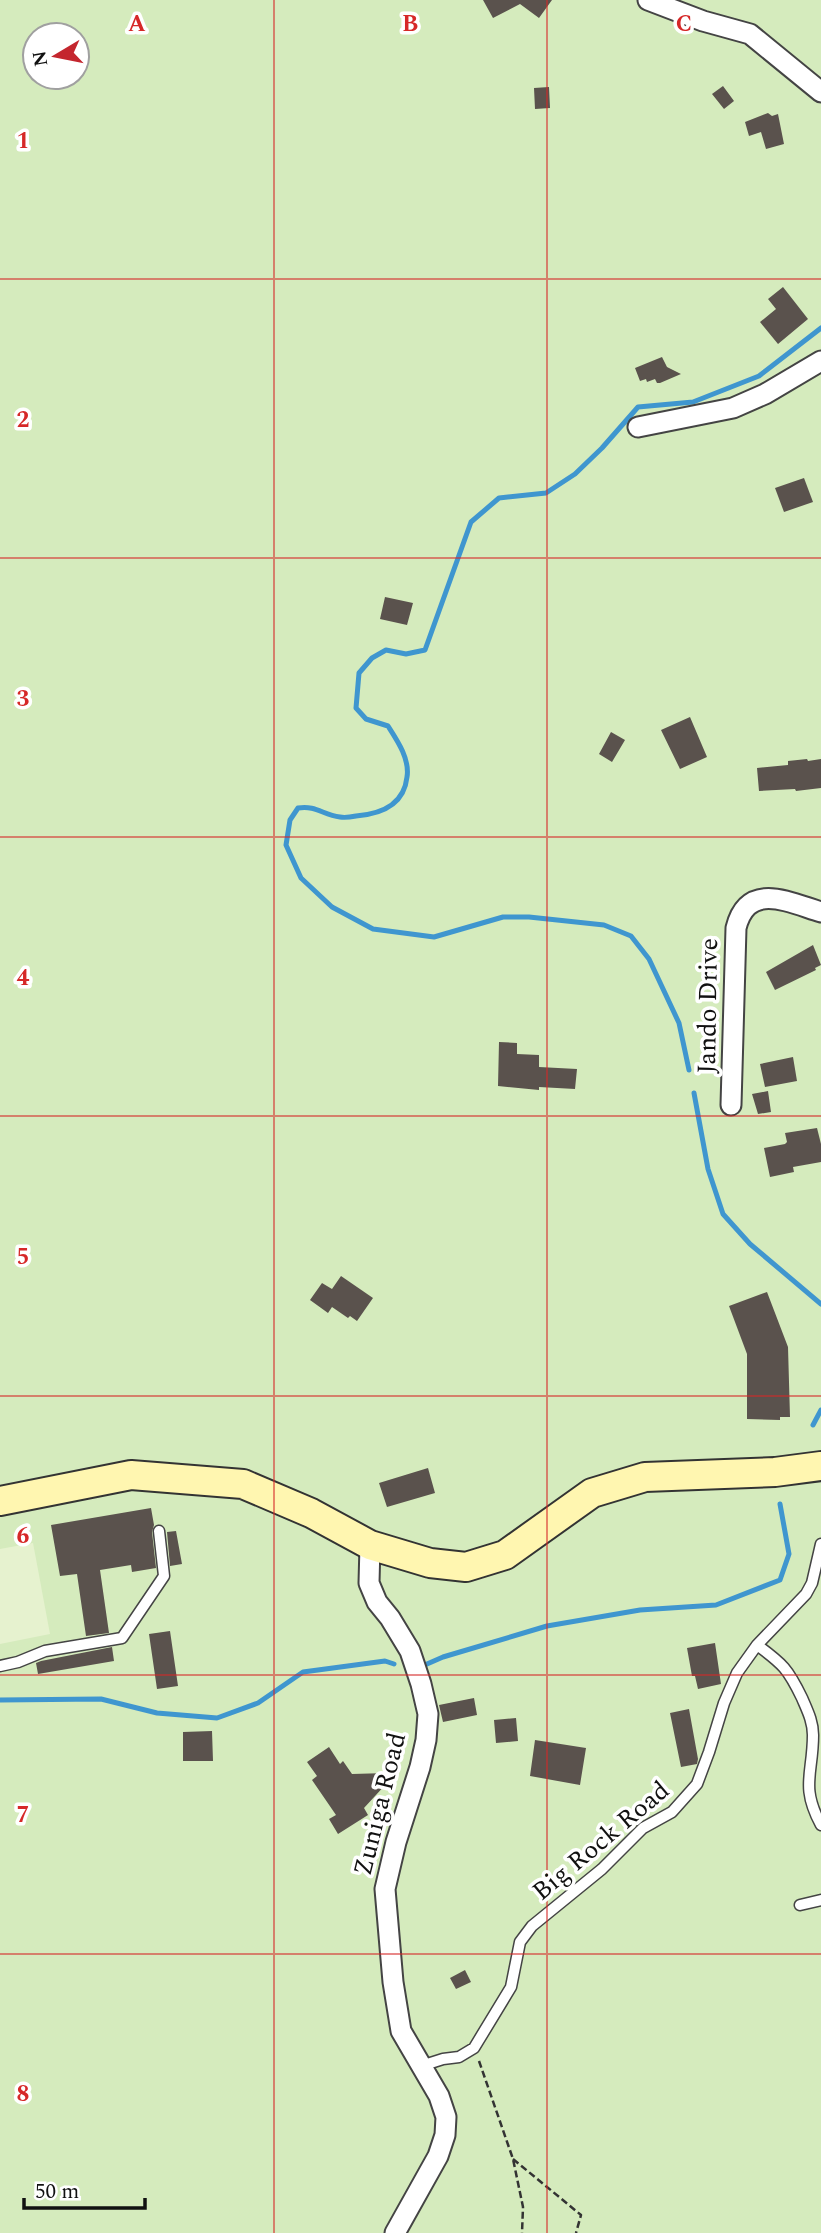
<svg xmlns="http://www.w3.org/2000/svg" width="821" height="2233" viewBox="0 0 821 2233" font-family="Spectral,serif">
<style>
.green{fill:#d5ebbd;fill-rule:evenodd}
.pitch{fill:#e6f2cf}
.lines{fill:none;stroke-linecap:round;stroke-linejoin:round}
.stream{stroke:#3f96cf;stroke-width:5}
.building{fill:#5a524d}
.lane-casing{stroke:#444;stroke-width:13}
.street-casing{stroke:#444;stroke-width:23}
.secondary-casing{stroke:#333;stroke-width:32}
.path{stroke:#333;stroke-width:2.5;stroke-dasharray:7 3.5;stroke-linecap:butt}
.lane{stroke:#fff;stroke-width:10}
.street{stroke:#fff;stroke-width:19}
.secondary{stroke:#fff6b0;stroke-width:28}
.grid{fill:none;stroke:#d62828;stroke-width:2;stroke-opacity:0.55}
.labels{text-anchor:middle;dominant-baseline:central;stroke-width:7;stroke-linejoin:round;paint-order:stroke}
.street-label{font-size:26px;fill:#111;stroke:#fff}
.grid-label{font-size:23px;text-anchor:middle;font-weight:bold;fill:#d62828;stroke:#fff;stroke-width:7;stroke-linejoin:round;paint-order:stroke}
</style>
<rect width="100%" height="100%" fill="#fffdf5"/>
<!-- green -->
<path class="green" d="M 0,0 L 821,0 L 821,2233 L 0,2233 ZM 35,35 L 77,35 L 77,77 L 35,77 Z"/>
<!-- pitch -->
<path class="pitch" d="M 33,1543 L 50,1634 L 0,1644 L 0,1549 Z"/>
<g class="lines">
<!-- stream -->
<path class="stream" d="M 689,1070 L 679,1023 L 649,959 L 631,936 L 604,925 L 529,917 L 503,917 L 434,937 L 373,929 L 332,907 L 301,878 L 286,845 L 290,820 L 298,808 C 316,805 323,815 340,817 C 345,818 351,817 356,816 C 381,814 404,805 407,777 C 410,759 397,740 388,726 L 366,719 L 356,708 L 359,673 L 372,658 L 386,650 L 406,654 L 425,650 L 471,522 L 499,498 L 546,493 L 575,474 L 602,448 L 638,407 L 693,402 L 759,376 L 821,328
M 694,1093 L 708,1169 L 723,1214 L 750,1244 L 821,1304
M 813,1425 L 821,1410
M 427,1664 L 443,1657 L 547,1626 L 640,1610 L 716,1605 L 780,1580 L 789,1554 L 780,1504
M 0,1700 L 101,1699 L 157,1713 L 217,1718 L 258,1703 L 303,1672 L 385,1661 L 394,1664"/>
</g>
<!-- building -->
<path class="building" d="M 483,0 L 552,0 L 539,18 L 520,4 L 493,18 Z
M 723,86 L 734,101 L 724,109 L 712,94 Z
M 549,87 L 550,108 L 535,109 L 534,88 Z
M 768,113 L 772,116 L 778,114 L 784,144 L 766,149 L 761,132 L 749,136 L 745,122 Z
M 783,287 L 808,319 L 778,344 L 760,322 L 776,309 L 768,299 Z
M 662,357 L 667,367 L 681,374 L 660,383 L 657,383 L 655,379 L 647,382 L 646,379 L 640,381 L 635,368 Z
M 804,478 L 813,502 L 784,512 L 775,488 Z
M 385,597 L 413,603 L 407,625 L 380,619 Z
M 690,717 L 707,757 L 680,769 L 661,730 Z
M 611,732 L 625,740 L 612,762 L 599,754 Z
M 807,759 L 808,761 L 821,759 L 821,788 L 796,791 L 795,789 L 759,791 L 757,768 L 788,765 L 788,761 Z
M 813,945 L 821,965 L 815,968 L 816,970 L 775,990 L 766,972 Z
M 499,1042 L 517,1043 L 517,1054 L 539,1055 L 539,1067 L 577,1069 L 575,1089 L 539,1087 L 539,1090 L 498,1086 Z
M 793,1057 L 797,1081 L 765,1087 L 760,1064 Z
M 768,1091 L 771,1112 L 758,1114 L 752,1094 Z
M 817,1128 L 821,1144 L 821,1162 L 793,1167 L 794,1172 L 770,1177 L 764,1148 L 785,1144 L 787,1142 L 785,1133 Z
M 341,1276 L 373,1298 L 357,1321 L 350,1316 L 348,1318 L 332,1307 L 328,1313 L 310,1300 L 322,1283 L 332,1289 Z
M 767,1292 L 788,1347 L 790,1417 L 780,1417 L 780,1420 L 747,1419 L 747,1354 L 729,1306 Z
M 428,1468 L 435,1493 L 387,1507 L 379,1483 Z
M 151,1508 L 154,1525 L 152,1532 L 156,1568 L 132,1572 L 131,1565 L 100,1570 L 109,1633 L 86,1636 L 77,1574 L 60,1576 L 51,1525 Z
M 176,1531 L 182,1564 L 170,1566 L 167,1532 Z
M 170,1631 L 178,1686 L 157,1689 L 149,1634 Z
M 715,1643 L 721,1684 L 698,1689 L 695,1676 L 692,1676 L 687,1648 Z
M 112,1647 L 114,1661 L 38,1674 L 36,1663 L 41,1661 Z
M 474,1698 L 477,1715 L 443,1722 L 439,1705 Z
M 689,1709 L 698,1759 L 697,1764 L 681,1767 L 670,1713 Z
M 516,1718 L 518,1741 L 496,1743 L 494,1720 Z
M 212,1731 L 213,1761 L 183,1761 L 183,1732 Z
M 535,1740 L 586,1748 L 580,1785 L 530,1776 Z
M 329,1747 L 340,1764 L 343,1761 L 352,1774 L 387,1773 L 387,1783 L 364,1808 L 368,1815 L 338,1834 L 329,1819 L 336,1815 L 312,1780 L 317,1776 L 307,1762 Z
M 465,1970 L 471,1982 L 456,1989 L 450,1978 Z"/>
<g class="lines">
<defs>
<path id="lane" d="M 757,1645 C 783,1664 788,1669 802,1698 C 807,1710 813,1721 813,1735 C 813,1774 800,1786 821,1825
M 0,1666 L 18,1662 L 45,1651 L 122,1638 L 164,1576 L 159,1531
M 800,1905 L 821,1900
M 421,2066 L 443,2059 L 459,2057 L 474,2048 L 511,1987 L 520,1942 L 532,1926 L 602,1869 L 643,1828 L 672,1812 L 697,1784 L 709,1752 L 724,1703 L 737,1673 L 757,1645 L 806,1594 L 812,1583 L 821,1544"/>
<path id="street" d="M 648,0 L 703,21 L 750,34 L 821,92
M 638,427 L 733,408 L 765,394 L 821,361
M 731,1105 L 736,928 C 748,881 788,902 821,912
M 370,1545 L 369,1583 L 377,1602 L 390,1618 L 410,1651 L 421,1684 L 428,1714 L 426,1740 L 420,1767 L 396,1842 L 385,1889 L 393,1982 L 401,2031 L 439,2096 L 446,2117 L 445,2135 L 438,2156 L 395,2233"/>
<path id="secondary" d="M 0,1501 L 131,1475 L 243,1484 L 311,1513 L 370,1545 L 430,1563 L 466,1567 L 505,1555 L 592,1493 L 645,1477 L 775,1472 L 821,1466"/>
</defs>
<!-- lane casing -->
<use href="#lane" class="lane-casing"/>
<!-- street casing -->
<use href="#street" class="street-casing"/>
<!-- secondary casing -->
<use href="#secondary" class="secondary-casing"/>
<!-- path -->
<path class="path" d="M 479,2061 L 513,2159 L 523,2207 L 522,2233
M 513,2159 L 581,2215 L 576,2233"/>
<!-- lane -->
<use href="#lane" class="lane"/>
<!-- street -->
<use href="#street" class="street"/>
<!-- secondary -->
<use href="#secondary" class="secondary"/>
</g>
<!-- grid -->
<path class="grid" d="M 274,0 L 274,2233M 547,0 L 547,2233M 0,279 L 821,279M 0,558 L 821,558M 0,837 L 821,837M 0,1116 L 821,1116M 0,1396 L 821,1396M 0,1675 L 821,1675M 0,1954 L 821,1954"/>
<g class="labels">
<!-- street labels -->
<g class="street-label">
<text transform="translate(708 1006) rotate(-89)">Jando Drive</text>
<text transform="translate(380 1804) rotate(-76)">Zuniga Road</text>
<text transform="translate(601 1841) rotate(-40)">Big Rock Road</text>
</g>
</g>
<g class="grid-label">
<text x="137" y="31">A</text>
<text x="410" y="31">B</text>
<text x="684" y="31">C</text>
<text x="23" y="148">1</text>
<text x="23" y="427">2</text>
<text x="23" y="706">3</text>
<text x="23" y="985">4</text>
<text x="23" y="1264">5</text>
<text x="23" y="1543">6</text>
<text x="23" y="1822">7</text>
<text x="23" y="2101">8</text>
</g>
<!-- north arrow -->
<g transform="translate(56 56) rotate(260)"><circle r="33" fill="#ffffff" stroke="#a0a0a0" stroke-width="2"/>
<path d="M0-5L12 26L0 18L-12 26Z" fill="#c4262e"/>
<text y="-10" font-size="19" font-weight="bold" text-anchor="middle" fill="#111111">N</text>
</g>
<!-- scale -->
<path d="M24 2198v10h121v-10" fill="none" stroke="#111111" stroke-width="3.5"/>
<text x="35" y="2198" font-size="21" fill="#111111" stroke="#ffffff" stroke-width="5" paint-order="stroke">50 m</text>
</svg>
